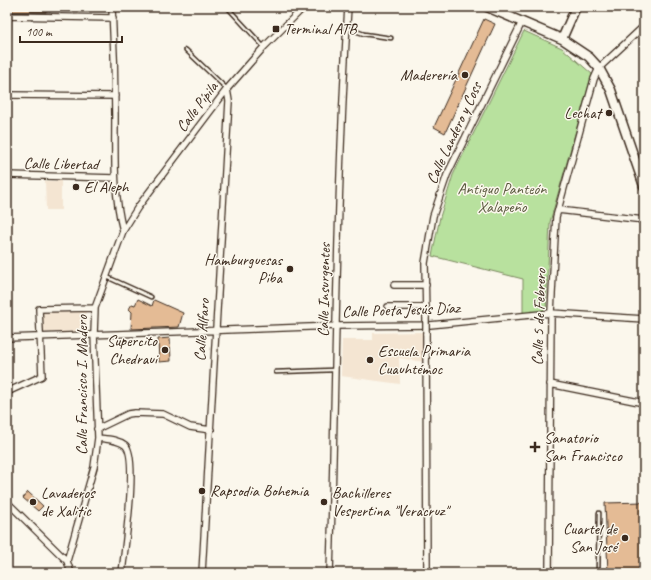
<svg xmlns="http://www.w3.org/2000/svg" width="651" height="580" viewBox="0 0 651 580" font-family="Caveat,sans-serif">
<style>
.built{fill:#f4e5d2}
.green{fill:#b8e19e;stroke:#7a865e}
.building{fill:#e4bb95;stroke:#3b2a1e}
.lines{fill:none;stroke-linecap:round;stroke-linejoin:round}
.lane-casing{stroke:#3b2a1e;stroke-width:5.5}
.street-casing{stroke:#3b2a1e;stroke-width:8}
.secondary-casing{stroke:#3b2a1e;stroke-width:11}
.lane{stroke:#fbf7ec;stroke-width:2.5}
.street{stroke:#fbf7ec;stroke-width:5.5}
.secondary{stroke:#fbf7ec;stroke-width:8}
.street-bridge-casing{stroke:#3b2a1e;stroke-width:8;stroke-linecap:butt}
.street-bridge{stroke:#fbf7ec;stroke-width:5.5}
.poi-dot{fill:#3b2a1e;stroke:#fbf7ec;stroke-width:1.5}
.labels{text-anchor:middle;dominant-baseline:central;stroke-width:3;stroke-linejoin:round;paint-order:stroke}
.poi-label{font-size:16px;fill:#3b2a1e;stroke:#fbf7ec;text-anchor:start}
.street-label{font-size:16px;fill:#3b2a1e;stroke:#fbf7ec}
.park-label{font-size:16px;fill:#5a583e;stroke:#fbf7ec}
</style>
<rect width="100%" height="100%" fill="#fbf7ec"/>
<filter id="ink" filterUnits="userSpaceOnUse"><feTurbulence type="fractalNoise" baseFrequency=".025" numOctaves="2"/><feDisplacementMap in="SourceGraphic" scale="8" xChannelSelector="R" yChannelSelector="G"/><feConvolveMatrix kernelMatrix="1 2 1 2 8 2 1 2 1" color-interpolation-filters="sRGB"/></filter>
<g filter="url(#ink)">
<!-- built -->
<path class="built" d="M 45,181 L 61,181 L 61,210 L 46,210 Z
M 86,310 L 86,331 L 41,333 L 40,311 Z
M 423,332 L 424,362 L 399,358 L 400,384 L 341,376 L 342,340 L 373,340 L 373,333 Z"/>
<!-- green -->
<path class="green" d="M 524,31 L 562,48 L 592,74 L 550,222 L 546,312 L 523,313 L 523,279 L 432,256 L 440,217 L 453,175 Z"/>
<!-- building -->
<path class="building" d="M 12,7 L 46,7 L 46,12 L 12,12 Z
M 484,19 L 495,24 L 445,133 L 434,127 Z
M 138,299 L 152,306 L 154,300 L 183,313 L 179,327 L 131,329 L 132,312 L 129,309 L 132,304 L 135,305 Z
M 170,338 L 171,361 L 159,362 L 158,339 Z
M 28,492 L 43,506 L 38,511 L 23,498 Z
M 644,502 L 644,573 L 608,573 L 605,503 Z"/>
<g class="lines">
<defs>
<path id="lane" d="M 227,7 L 263,46
M 347,28 L 364,34 L 391,38
M 186,50 L 227,89
M 107,277 L 151,297
M 276,372 L 334,370
M 598,573 L 599,513"/>
<path id="street" d="M 112,7 C 114,43 115,79 115,115 C 115,154 113,193 123,231
M 7,16 L 113,18
M 7,39 L 8,7
M 7,95 L 115,96
M 7,175 L 115,178
M 558,210 L 644,220
M 394,285 L 426,285
M 388,307 L 426,307
M 426,318 L 425,263 L 433,216 L 447,175 L 522,22
M 426,333 L 427,573
M 7,338 L 336,326 L 430,325 L 551,313 L 644,319
M 550,384 L 644,403
M 7,392 L 42,376 L 39,309 L 95,308
M 97,429 L 128,414 L 135,413 L 163,414 L 190,427 L 211,430
M 98,438 C 107,439 117,439 125,445 C 139,456 124,552 122,573
M 7,502 L 67,561
M 71,573 L 67,561 L 94,467 L 98,438 L 94,334 L 95,308 L 123,231 L 138,207 L 227,89 L 264,47 L 304,7
M 202,573 L 229,101 L 227,89
M 330,573 C 336,384 336,195 348,7
M 549,573 L 551,313 L 556,217 L 594,79 L 599,68 L 644,26"/>
<path id="secondary" d="M 487,7 L 562,39 L 589,57 L 599,68 L 611,90 L 644,186
M 562,39 L 576,7"/>
</defs>
<!-- lane casing -->
<use href="#lane" class="lane-casing"/>
<!-- street casing -->
<use href="#street" class="street-casing"/>
<!-- secondary casing -->
<use href="#secondary" class="secondary-casing"/>
<!-- lane -->
<use href="#lane" class="lane"/>
<!-- street -->
<use href="#street" class="street"/>
<!-- secondary -->
<use href="#secondary" class="secondary"/>
<defs>
<path id="street-bridge" d="M 426,318 L 426,333"/>
</defs>
<!-- street-bridge casing -->
<use href="#street-bridge" class="street-bridge-casing"/>
<!-- street-bridge -->
<use href="#street-bridge" class="street-bridge"/>
</g>
</g>
<!-- markers -->
<g class="poi-dot">
<rect x="272" y="25" width="8" height="8" rx="2"/>
<circle cx="465" cy="75" r="4"/>
<circle cx="609" cy="113" r="4"/>
<circle cx="76" cy="187" r="4"/>
<circle cx="290" cy="269" r="4"/>
<circle cx="165" cy="350" r="4"/>
<circle cx="370" cy="360" r="4"/>
<path d="M533 441h4v4h4v4h-4v4h-4v-4h-4v-4h4z"/>
<circle cx="202" cy="491" r="4"/>
<circle cx="33" cy="502" r="4"/>
<circle cx="324" cy="502" r="4"/>
<circle cx="625" cy="538" r="4"/>
</g>
<g class="labels">
<!-- poi labels -->
<g class="poi-label">
<text x="284" y="29">Terminal ATB</text>
<text x="457" y="75" text-anchor="end">Maderería</text>
<text x="601" y="113" text-anchor="end">Lechat</text>
<text x="84" y="187">El Aleph</text>
<text x="282" y="260" text-anchor="end">Hamburguesas<tspan x="282" dy="18">Piba</tspan></text>
<text x="157" y="341" text-anchor="end">Supercito<tspan x="157" dy="18">Chedraui</tspan></text>
<text x="378" y="351">Escuela Primaria<tspan x="378" dy="18">Cuauhtémoc</tspan></text>
<text x="544" y="438">Sanatorio<tspan x="544" dy="18">San Francisco</tspan></text>
<text x="210" y="491">Rapsodia Bohemia</text>
<text x="41" y="493">Lavaderos<tspan x="41" dy="18">de Xalitic</tspan></text>
<text x="332" y="493">Bachilleres<tspan x="332" dy="18">Vespertina "Veracruz"</tspan></text>
<text x="617" y="529" text-anchor="end">Cuartel de<tspan x="617" dy="18">San José</tspan></text>
</g>
<!-- street labels -->
<g class="street-label">
<text transform="translate(197 107) rotate(-53)">Calle Pípila</text>
<text transform="translate(454 133) rotate(-65)">Calle Landero y Coss</text>
<text transform="translate(61 164) rotate(1)">Calle Libertad</text>
<text transform="translate(324 290) rotate(-89)">Calle Insurgentes</text>
<text transform="translate(401 310) rotate(-2)">Calle Poeta Jesús Díaz</text>
<text transform="translate(539 317) rotate(-88)">Calle 5 de Febrero</text>
<text transform="translate(202 330) rotate(-86)">Calle Alfaro</text>
<text transform="translate(82 385) rotate(-90)">Calle Francisco I. Madero</text>
</g>
<!-- park labels -->
<g class="park-label">
<text x="502" y="189">Antiguo Panteón<tspan x="502" dy="18">Xalapeño</tspan></text>
</g>
</g>
<!-- margin -->
<rect width="651" height="580" fill="none" stroke="#fbf7ec" stroke-width="24"/>
<rect x="12" y="12" width="627" height="556" fill="none" stroke="#3b2a1e" stroke-width="1.5" filter="url(#ink)"/>
<!-- scale -->
<path d="M20 36v6h102v-6" fill="none" stroke="#3b2a1e" stroke-width="2"/>
<text x="26" y="36" font-size="12" fill="#3b2a1e" stroke="#fbf7ec" stroke-width="3" paint-order="stroke">100 m</text>
</svg>
